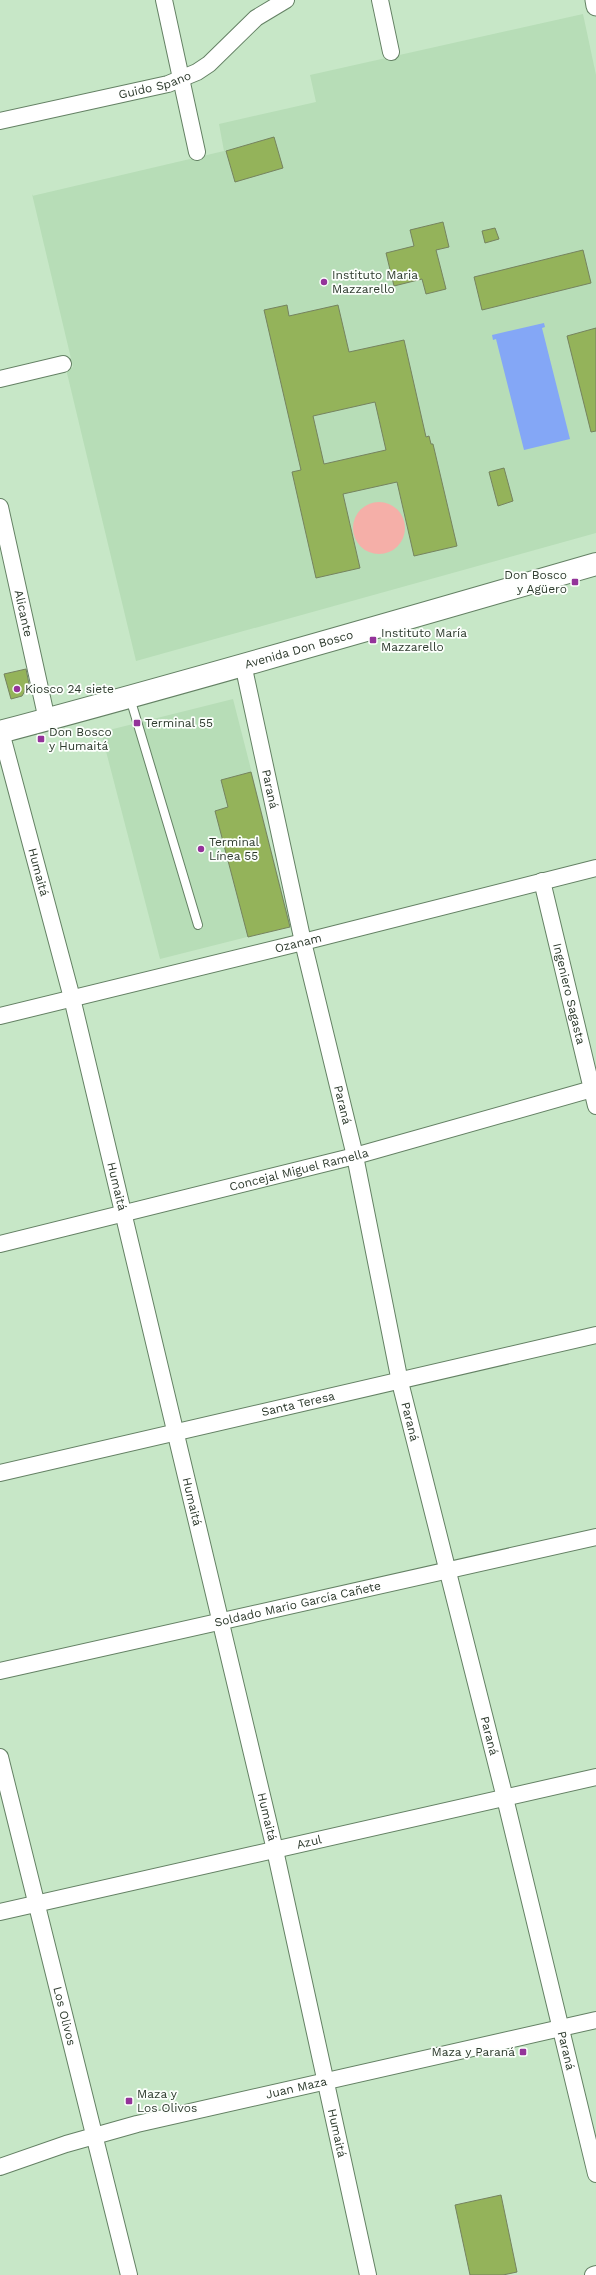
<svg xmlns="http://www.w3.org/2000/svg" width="596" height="2275" viewBox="0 0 596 2275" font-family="'Work Sans',sans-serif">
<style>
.built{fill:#b7ddb7}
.green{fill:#f5afa8}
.water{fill:#84a7f6}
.building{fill:#94b35a;stroke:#75835f;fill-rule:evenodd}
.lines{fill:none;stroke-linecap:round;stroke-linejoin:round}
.service-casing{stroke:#648164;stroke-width:10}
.minor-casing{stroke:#648164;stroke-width:18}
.tertiary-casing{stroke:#648164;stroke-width:21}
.secondary-casing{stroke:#648164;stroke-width:24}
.service{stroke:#fff;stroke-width:8}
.minor{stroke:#fff;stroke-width:16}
.tertiary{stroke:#fff;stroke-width:19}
.secondary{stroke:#fff;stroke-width:22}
.poi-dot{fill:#94339a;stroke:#fcfffc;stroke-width:1.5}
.labels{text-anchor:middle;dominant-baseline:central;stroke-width:3.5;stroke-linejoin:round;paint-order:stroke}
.street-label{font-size:12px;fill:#2e3b2e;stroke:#fcfffc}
.poi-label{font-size:12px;fill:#2e3b2e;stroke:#fcfffc;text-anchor:start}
</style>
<rect width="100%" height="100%" fill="#c7e7c7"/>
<!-- built -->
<path class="built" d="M 583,14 L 596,75 L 596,533 L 136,661 L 66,369 L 73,367 L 32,194 L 32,196 L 224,151 L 219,124 L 316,102 L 310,75 Z
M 233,699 L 291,926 L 160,959 L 101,732 Z"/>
<!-- green -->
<path class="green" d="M353 528a26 26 0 1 1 52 0a26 26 0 1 1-52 0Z"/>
<!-- water -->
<path class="water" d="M 544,323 L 545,327 L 542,328 L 570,439 L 524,450 L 496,339 L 493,340 L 492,335 Z"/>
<!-- building -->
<path class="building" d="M 274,137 L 283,168 L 235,182 L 226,151 Z
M 443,222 L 449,247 L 436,250 L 446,289 L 426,294 L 422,279 L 394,286 L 386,253 L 414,246 L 410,230 Z
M 495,228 L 499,239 L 485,243 L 482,231 Z
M 583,250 L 591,283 L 482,310 L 474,277 Z
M 287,305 L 289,316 L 338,305 L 349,352 L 404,340 L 426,437 L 429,436 L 431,444 L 433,444 L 457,546 L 414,556 L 397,482 L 343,494 L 360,568 L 316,578 L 292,472 L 301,470 L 264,310 ZM 375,402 L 386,450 L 324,464 L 313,416 Z
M 596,328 L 596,431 L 591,432 L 567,336 Z
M 504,468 L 513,501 L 498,506 L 489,472 Z
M 26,669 L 29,684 L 22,696 L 11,699 L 4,674 Z
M 251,772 L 290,927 L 248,937 L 215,811 L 228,807 L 221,780 Z
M 501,2195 L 517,2272 L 503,2275 L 470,2275 L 455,2205 Z"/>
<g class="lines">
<defs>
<path id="service" d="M 130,698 L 198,925"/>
<g id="minor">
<path d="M 164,0 L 197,152"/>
<path d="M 380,0 L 391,52"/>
<path id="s1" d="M 0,121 L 168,84 L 197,72 L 209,64 L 256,18 L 286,0"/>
<path d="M 0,379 L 63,364"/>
<path id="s2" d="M 0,507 L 47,720"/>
<path id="s3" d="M 243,664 L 303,942 L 355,1156 L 400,1382 L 505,1798 L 596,2174"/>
<path id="s4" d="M 1,732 L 72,998 L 275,1850 L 368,2275"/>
<path id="s5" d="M 542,881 L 596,1106"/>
<path id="s6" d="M 0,1016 L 303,942 L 596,868"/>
<path id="s7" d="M 0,1244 L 355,1156 L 596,1088"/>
<path id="s8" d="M 0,1473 L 596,1335"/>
<path id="s9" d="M 0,1671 L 596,1537"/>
<path id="s10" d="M 0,1757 L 129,2275"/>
<path id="s11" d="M 0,1912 L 596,1777"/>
<path id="s12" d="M 0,2167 L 66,2144 L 137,2124 L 596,2020"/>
<path d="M 593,2275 L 596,2274"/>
</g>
<path id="tertiary" d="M 595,0 L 596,6"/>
<g id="secondary">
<path id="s13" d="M 0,732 C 200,679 398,621 596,564"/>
</g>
</defs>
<!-- service casing -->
<use href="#service" class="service-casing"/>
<!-- minor casing -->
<use href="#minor" class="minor-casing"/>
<!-- tertiary casing -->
<use href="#tertiary" class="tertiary-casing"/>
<!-- secondary casing -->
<use href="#secondary" class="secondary-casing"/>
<!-- service -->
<use href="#service" class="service"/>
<!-- minor -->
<use href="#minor" class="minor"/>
<!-- tertiary -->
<use href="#tertiary" class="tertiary"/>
<!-- secondary -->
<use href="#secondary" class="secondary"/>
</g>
<!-- markers -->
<g class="poi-dot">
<circle cx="324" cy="282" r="4"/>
<rect x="571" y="578" width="8" height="8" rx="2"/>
<rect x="369" y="636" width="8" height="8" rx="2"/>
<circle cx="17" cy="689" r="4"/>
<rect x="133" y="719" width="8" height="8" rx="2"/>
<rect x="37" y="735" width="8" height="8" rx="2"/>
<circle cx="201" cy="849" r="4"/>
<rect x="519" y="2048" width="8" height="8" rx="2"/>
<rect x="125" y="2097" width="8" height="8" rx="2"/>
</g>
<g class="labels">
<!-- street labels -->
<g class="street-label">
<text stroke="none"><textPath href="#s1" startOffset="159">Guido Spano</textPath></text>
<text stroke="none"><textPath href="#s2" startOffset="109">Alicante</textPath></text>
<text stroke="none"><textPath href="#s13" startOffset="310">Avenida Don Bosco</textPath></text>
<text stroke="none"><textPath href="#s3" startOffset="128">Paraná</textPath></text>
<text stroke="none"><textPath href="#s4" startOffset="145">Humaitá</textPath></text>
<text stroke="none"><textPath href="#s6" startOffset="307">Ozanam</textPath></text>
<text stroke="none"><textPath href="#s5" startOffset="116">Ingeniero Sagasta</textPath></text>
<text stroke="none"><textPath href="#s3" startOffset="452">Paraná</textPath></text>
<text stroke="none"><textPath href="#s7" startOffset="308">Concejal Miguel Ramella</textPath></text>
<text stroke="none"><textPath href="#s4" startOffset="469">Humaitá</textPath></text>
<text stroke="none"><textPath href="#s8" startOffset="306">Santa Teresa</textPath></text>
<text stroke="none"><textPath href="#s3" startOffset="776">Paraná</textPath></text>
<text stroke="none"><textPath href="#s4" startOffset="793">Humaitá</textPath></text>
<text stroke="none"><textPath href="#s9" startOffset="305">Soldado Mario García Cañete</textPath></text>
<text stroke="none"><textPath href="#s3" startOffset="1100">Paraná</textPath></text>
<text stroke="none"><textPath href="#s4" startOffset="1117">Humaitá</textPath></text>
<text stroke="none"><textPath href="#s11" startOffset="317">Azul</textPath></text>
<text stroke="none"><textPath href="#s10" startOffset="267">Los Olivos</textPath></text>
<text stroke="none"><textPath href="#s3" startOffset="1424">Paraná</textPath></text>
<text stroke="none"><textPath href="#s12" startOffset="307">Juan Maza</textPath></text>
<text stroke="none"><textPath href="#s4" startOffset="1441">Humaitá</textPath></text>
</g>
<!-- poi labels -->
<g class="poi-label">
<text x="332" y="275">Instituto Maria<tspan x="332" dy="14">Mazzarello</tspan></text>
<text x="567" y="575" text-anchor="end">Don Bosco<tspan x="567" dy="14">y Agüero</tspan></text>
<text x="381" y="633">Instituto María<tspan x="381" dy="14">Mazzarello</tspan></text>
<text x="25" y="689">Kiosco 24 siete</text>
<text x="145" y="723">Terminal 55</text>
<text x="49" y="732">Don Bosco<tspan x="49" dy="14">y Humaitá</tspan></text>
<text x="209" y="842">Terminal<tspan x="209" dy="14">Línea 55</tspan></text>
<text x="515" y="2052" text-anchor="end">Maza y Paraná</text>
<text x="137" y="2094">Maza y<tspan x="137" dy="14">Los Olivos</tspan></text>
</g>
</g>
</svg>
